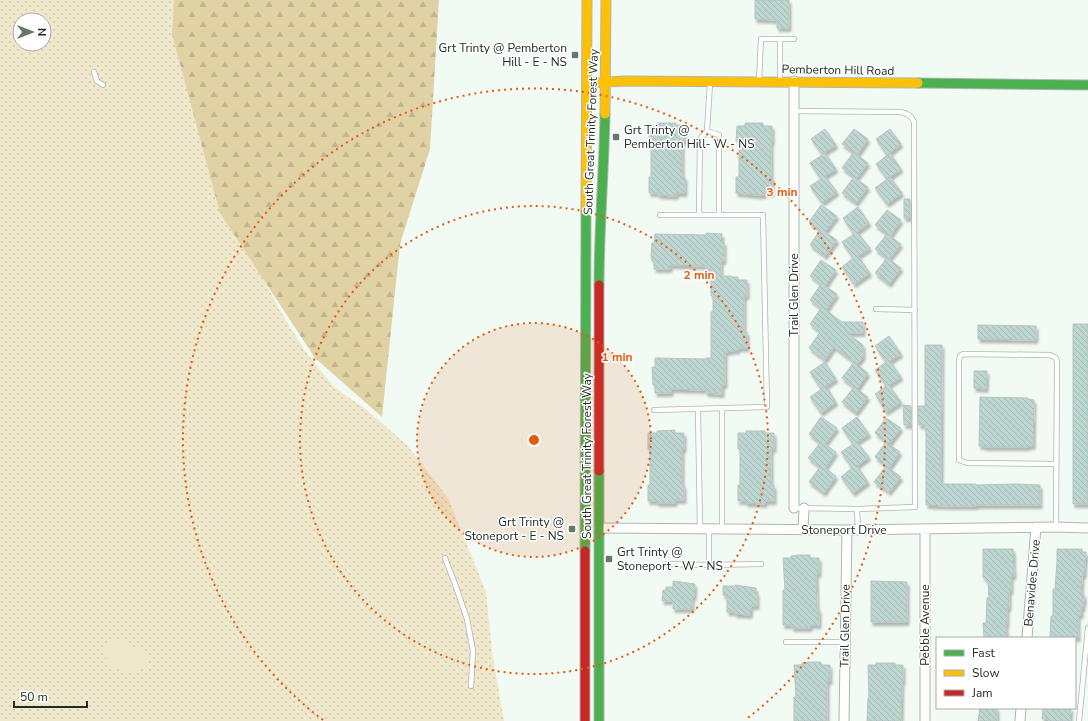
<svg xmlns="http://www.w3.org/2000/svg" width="1088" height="721" viewBox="0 0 1088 721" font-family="'Nunito Sans',sans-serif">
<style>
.green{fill:url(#green-dots);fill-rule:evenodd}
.forest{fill:url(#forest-firs)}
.pitch{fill:#efe8cc}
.building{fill:url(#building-back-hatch);stroke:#b8c4c0;filter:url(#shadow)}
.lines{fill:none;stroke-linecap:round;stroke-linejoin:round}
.lane-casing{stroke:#adb7b0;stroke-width:6}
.street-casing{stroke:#adb7b0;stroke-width:11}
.fast-casing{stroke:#adb7b0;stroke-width:11}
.slow-casing{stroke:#adb7b0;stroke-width:11}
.jam-casing{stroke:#adb7b0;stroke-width:11}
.lane{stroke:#fdfefd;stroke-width:4.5}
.street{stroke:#fdfefd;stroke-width:9}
.fast{stroke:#4caf50;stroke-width:9}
.slow{stroke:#ffc107;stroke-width:9}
.jam{stroke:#c62828;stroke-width:9}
.ring{fill:none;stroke:#e8590c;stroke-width:2;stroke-dasharray:2 4}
.poi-dot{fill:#6a756d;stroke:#fff;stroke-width:1.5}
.labels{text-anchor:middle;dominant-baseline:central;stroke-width:3;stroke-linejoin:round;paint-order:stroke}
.poi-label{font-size:12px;fill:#202d24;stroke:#fff;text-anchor:end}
.street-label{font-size:12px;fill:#202d24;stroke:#fff}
.centre{fill:#e8590c;stroke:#fff;stroke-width:2}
.ring-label{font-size:12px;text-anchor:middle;font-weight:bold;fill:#e8590c;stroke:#fff;stroke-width:3;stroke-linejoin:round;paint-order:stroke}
</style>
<defs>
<pattern id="green-dots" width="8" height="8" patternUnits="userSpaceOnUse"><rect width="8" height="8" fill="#efe8cc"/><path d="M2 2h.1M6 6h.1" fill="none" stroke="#cdc7af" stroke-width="1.8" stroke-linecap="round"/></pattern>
<pattern id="forest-firs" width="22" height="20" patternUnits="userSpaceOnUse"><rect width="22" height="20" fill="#e0d2a5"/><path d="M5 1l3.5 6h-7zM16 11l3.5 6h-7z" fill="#c0b58e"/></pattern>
<pattern id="building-back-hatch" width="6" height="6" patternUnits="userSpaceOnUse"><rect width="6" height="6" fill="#bdd6d1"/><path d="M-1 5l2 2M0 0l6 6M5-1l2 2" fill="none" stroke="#a2b8b3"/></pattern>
<filter id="shadow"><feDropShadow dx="2" dy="3.5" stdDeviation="1" flood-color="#0004"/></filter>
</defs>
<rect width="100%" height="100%" fill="#f2faf4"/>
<!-- green -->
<path class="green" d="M 0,0 L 177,0 L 223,199 L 279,309 L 305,351 L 333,386 L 368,411 L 408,446 L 448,498 L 486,592 L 492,652 L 504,721 L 0,721 ZM 20,20 L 44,20 L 44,44 L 20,44 Z"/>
<!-- forest -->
<path class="forest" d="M 174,0 L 439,0 L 430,149 L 400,244 L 382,417 L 315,358 L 220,213 L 172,34 Z"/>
<!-- pitch -->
<path class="pitch" d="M 113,639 L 121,640 L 129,646 L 148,652 L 150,657 C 145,686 98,671 104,644 Z"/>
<!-- building -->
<path class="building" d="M 755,0 L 789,0 L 789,28 L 777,28 L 777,20 L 755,19 Z
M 657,123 L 676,123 L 676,125 L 685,125 L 685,141 L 682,141 L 682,177 L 685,177 L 685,193 L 676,193 L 676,196 L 658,195 L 658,193 L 649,193 L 649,177 L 651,177 L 651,141 L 649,141 L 649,126 L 657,126 Z
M 745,123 L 763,123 L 763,126 L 772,126 L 772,142 L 771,142 L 771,177 L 772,177 L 772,193 L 764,193 L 764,195 L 757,195 L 736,193 L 736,177 L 739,177 L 739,141 L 736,141 L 737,126 L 745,126 Z
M 825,129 L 836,145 L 822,154 L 811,139 Z
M 854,129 L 868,139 L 857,155 L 868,163 L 856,179 L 868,187 L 856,203 L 842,193 L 854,177 L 842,168 L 853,153 L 856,154 L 842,144 Z
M 890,129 L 901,144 L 887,155 L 876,139 Z
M 825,153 L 836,169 L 825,176 L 837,192 L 822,203 L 810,186 L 821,179 L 810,163 Z
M 890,153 L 901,169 L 887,179 L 876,164 Z
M 890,177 L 902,193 L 887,204 L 875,188 Z
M 904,199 L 910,199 L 910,218 L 904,218 Z
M 821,205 L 837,216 L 825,232 L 837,240 L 825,256 L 810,245 L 820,230 L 809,222 Z
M 858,207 L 869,223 L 857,232 L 870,248 L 858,256 L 870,273 L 854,284 L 842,267 L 853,258 L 842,242 L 854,234 L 843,218 Z
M 887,210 L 901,220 L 890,236 L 875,225 Z
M 706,233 L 722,234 L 721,242 L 724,242 L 724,261 L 721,261 L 721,276 L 731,276 L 731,277 L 738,277 L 738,280 L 747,280 L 747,296 L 744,296 L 744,332 L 747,332 L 747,348 L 738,348 L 738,350 L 725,352 L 725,385 L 722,385 L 722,394 L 706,393 L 706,390 L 671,389 L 671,393 L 655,393 L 655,385 L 653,385 L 652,367 L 655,367 L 655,358 L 706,359 L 706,358 L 711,358 L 711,312 L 713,312 L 713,296 L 711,296 L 711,269 L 706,269 L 706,266 L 670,265 L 670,269 L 654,269 L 654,261 L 652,261 L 651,255 L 652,243 L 654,243 L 655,234 L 706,235 Z
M 887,234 L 901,244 L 889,259 L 901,268 L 889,284 L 875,273 L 887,258 L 875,249 Z
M 821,260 L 836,270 L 825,286 L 837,294 L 826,310 L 842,322 L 863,322 L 863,333 L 847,333 L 863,345 L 863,357 L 857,364 L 834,347 L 825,360 L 809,348 L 820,332 L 810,324 L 821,308 L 810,300 L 821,284 L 810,276 Z
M 1073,324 L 1088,324 L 1088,504 L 1073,504 Z
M 978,325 L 1036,326 L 1036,340 L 978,339 Z
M 889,336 L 901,354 L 890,361 L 901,377 L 889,385 L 901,402 L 886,412 L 875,394 L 886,386 L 875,370 L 886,362 L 875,346 Z
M 925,345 L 942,345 L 941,484 L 976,484 L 976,485 L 1016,484 L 1040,485 L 1040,505 L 976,505 L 976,506 L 949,506 L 926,505 L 926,431 L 925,431 L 925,425 L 919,425 L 918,406 L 925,406 Z
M 825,362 L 836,379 L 821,389 L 810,372 Z
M 854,362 L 868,373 L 857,389 L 868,397 L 856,413 L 842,402 L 854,387 L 842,378 Z
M 974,371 L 987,371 L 986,389 L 974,388 Z
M 826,386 L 836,402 L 821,413 L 810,397 Z
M 980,397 L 1028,398 L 1028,399 L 1034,400 L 1033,446 L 1028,446 L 1028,447 L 984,447 L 984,446 L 979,446 Z
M 903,405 L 911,406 L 911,425 L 904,425 Z
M 821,417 L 837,428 L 825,444 L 836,452 L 825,468 L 836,476 L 824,493 L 809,482 L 820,467 L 808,458 L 820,443 L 809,434 Z
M 857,417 L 869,434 L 857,442 L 869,457 L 857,466 L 868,482 L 853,493 L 841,477 L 852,468 L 841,452 L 853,444 L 842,428 Z
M 886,418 L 901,428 L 889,444 L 875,433 Z
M 675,430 L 675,433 L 684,433 L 684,449 L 682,449 L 682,485 L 684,485 L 684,500 L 675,500 L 675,503 L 657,503 L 657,501 L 648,501 L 648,485 L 650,485 L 650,449 L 648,449 L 648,433 L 657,433 L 657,431 Z
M 746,431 L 765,431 L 765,433 L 774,433 L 774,449 L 771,449 L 771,485 L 774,485 L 774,501 L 765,501 L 765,504 L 746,503 L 746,501 L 738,501 L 738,485 L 740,485 L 740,449 L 738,449 L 738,433 L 746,433 Z
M 886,442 L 900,452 L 889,468 L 901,477 L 889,492 L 874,482 L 886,466 L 875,457 Z
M 983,549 L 1013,549 L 1014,576 L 1011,576 L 1011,591 L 1009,591 L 1009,608 L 1007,608 L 1007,624 L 1006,624 L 1006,638 L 984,638 L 983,623 L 986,623 L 987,598 L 989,598 L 988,581 L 986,581 L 986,578 L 983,578 Z
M 1057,549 L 1082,549 L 1082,552 L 1086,552 L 1084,575 L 1082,575 L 1081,594 L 1084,594 L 1084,602 L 1083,602 L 1083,608 L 1081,608 L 1081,615 L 1078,615 L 1078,638 L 1050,638 L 1051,616 L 1053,616 L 1053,589 L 1055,589 L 1057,562 Z
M 798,555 L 810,555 L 810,558 L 819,558 L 819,574 L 816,574 L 817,609 L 819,609 L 819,625 L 810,625 L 810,628 L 792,628 L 792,625 L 783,625 L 783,590 L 785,590 L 783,558 L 791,558 L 791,556 Z
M 673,581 L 695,584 L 694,597 L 692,597 L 692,609 L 673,609 L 673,601 L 662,601 L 663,590 L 666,590 L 666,587 L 673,587 Z
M 871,581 L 907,582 L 907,622 L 871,622 Z
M 735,585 L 756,588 L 756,593 L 757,593 L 757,606 L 751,606 L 750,615 L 735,614 L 735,612 L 727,612 L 727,596 L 723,595 L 723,586 L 735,586 Z
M 809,662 L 821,662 L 821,665 L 830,665 L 830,681 L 827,681 L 827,721 L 794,721 L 794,697 L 796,697 L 794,665 L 802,665 L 802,663 Z
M 876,663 L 895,663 L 895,665 L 903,665 L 903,681 L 902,681 L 901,721 L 867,721 L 868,698 L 869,698 L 868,665 L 876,665 Z
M 980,708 L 997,708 L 997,721 L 978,721 Z
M 1043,708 L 1071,708 L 1070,721 L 1049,721 L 1049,719 L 1042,719 Z"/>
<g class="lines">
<defs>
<path id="lane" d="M 94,72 L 97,81 L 103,85
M 780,80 L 780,39 L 794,39
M 759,81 L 761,39 L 780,39
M 794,111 L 901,112 C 908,114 911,115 914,122 L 915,507 L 857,509 L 858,530
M 707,131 L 700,139 L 699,215 L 719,215
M 660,215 L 699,215
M 876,309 L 915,310
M 722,408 L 722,529
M 698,409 L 700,529
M 654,410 L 767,407 L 763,215 L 719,215 L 719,135 L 707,131 L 710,83
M 794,508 L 857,509
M 1056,527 L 1057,362 L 1056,358 L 1050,355 L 963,354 L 960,356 L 959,360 L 959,460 L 967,463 L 1056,464
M 709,529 L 709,565 L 761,564
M 445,558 L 455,584 L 467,619 L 473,651 L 471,686
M 667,564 L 709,565
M 786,642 L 845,642
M 1079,721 L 1088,628"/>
<path id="street" d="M 794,508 L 794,81
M 599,528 L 847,530 L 1056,527 L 1088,528
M 925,529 L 925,721
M 803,530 L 804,508
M 1027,638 L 1036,527
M 844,721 L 847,530
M 1020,721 L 1021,708"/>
<path id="fast" d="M 918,83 L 1088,85
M 599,285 C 599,228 604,171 605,114
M 599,471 L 599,721
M 585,551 L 586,211"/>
<path id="slow" d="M 587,83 L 625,81 L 918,83
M 605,114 L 606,0
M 586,211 L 587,0"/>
<path id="jam" d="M 599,285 L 599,471
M 585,721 L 585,551"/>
</defs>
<!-- lane casing -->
<use href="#lane" class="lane-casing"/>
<!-- street casing -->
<use href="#street" class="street-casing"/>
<!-- fast casing -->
<use href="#fast" class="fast-casing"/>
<!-- slow casing -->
<use href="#slow" class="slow-casing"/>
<!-- jam casing -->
<use href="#jam" class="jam-casing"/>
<!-- lane -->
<use href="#lane" class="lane"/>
<!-- street -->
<use href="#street" class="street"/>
<!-- fast -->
<use href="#fast" class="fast"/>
<!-- slow -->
<use href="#slow" class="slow"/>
<!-- jam -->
<use href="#jam" class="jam"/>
</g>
<!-- distance rings -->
<circle cx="534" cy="440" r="117" fill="#e8590c" fill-opacity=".12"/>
<g class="ring">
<circle cx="534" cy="440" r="117"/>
<circle cx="534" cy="440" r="234"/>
<path d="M323 720A351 351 0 1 1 745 720"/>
</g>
<!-- markers -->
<g class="poi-dot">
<rect x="571" y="51" width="8" height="8" rx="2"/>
<rect x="612" y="133" width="8" height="8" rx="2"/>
<rect x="568" y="525" width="8" height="8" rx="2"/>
<rect x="605" y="555" width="8" height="8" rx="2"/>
</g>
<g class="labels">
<!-- poi labels -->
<g class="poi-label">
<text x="567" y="48">Grt Trinty @ Pemberton<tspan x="567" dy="14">Hill - E - NS</tspan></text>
<text x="624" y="130" text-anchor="start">Grt Trinty @<tspan x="624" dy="14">Pemberton Hill- W - NS</tspan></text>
<text x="564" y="522">Grt Trinty @<tspan x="564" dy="14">Stoneport - E - NS</tspan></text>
<text x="617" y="552" text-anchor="start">Grt Trinty @<tspan x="617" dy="14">Stoneport - W - NS</tspan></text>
</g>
<!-- street labels -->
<g class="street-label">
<text transform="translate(838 70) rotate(1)">Pemberton Hill Road</text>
<text transform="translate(591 132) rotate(-88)">South Great Trinity Forest Way</text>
<text transform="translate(794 295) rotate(-90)">Trail Glen Drive</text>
<text transform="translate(587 456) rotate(-90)">South Great Trinity Forest Way</text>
<text x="844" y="530">Stoneport Drive</text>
<text transform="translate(1032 583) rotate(-85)">Benavides Drive</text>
<text transform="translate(925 625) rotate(-90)">Pebble Avenue</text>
<text transform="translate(845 626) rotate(-89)">Trail Glen Drive</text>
</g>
</g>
<circle cx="534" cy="440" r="6" class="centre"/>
<g class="ring-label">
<text x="782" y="196">3 min</text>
<text x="699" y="279">2 min</text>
<text x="617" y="361">1 min</text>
</g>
<!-- legend -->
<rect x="936" y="637" width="140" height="72" fill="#ffffff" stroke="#a6aba7"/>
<rect x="944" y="650" width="20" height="6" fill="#4caf50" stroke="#a6aba7"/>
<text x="972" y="657" font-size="12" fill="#202d24">Fast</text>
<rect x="944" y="670" width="20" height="6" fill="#ffc107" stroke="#a6aba7"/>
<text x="972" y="677" font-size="12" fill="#202d24">Slow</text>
<rect x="944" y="690" width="20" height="6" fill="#c62828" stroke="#a6aba7"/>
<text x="972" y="697" font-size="12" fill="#202d24">Jam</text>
<!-- north arrow -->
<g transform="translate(32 32) rotate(90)"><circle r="19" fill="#ffffff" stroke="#a6aba7"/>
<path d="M0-3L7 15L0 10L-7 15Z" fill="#6a756d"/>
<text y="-6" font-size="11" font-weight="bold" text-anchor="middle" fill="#202d24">N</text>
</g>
<!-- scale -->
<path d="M14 701v6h73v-6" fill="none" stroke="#202d24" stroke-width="2"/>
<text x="20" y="701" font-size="12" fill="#202d24" stroke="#ffffff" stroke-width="3" paint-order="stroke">50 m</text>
</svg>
